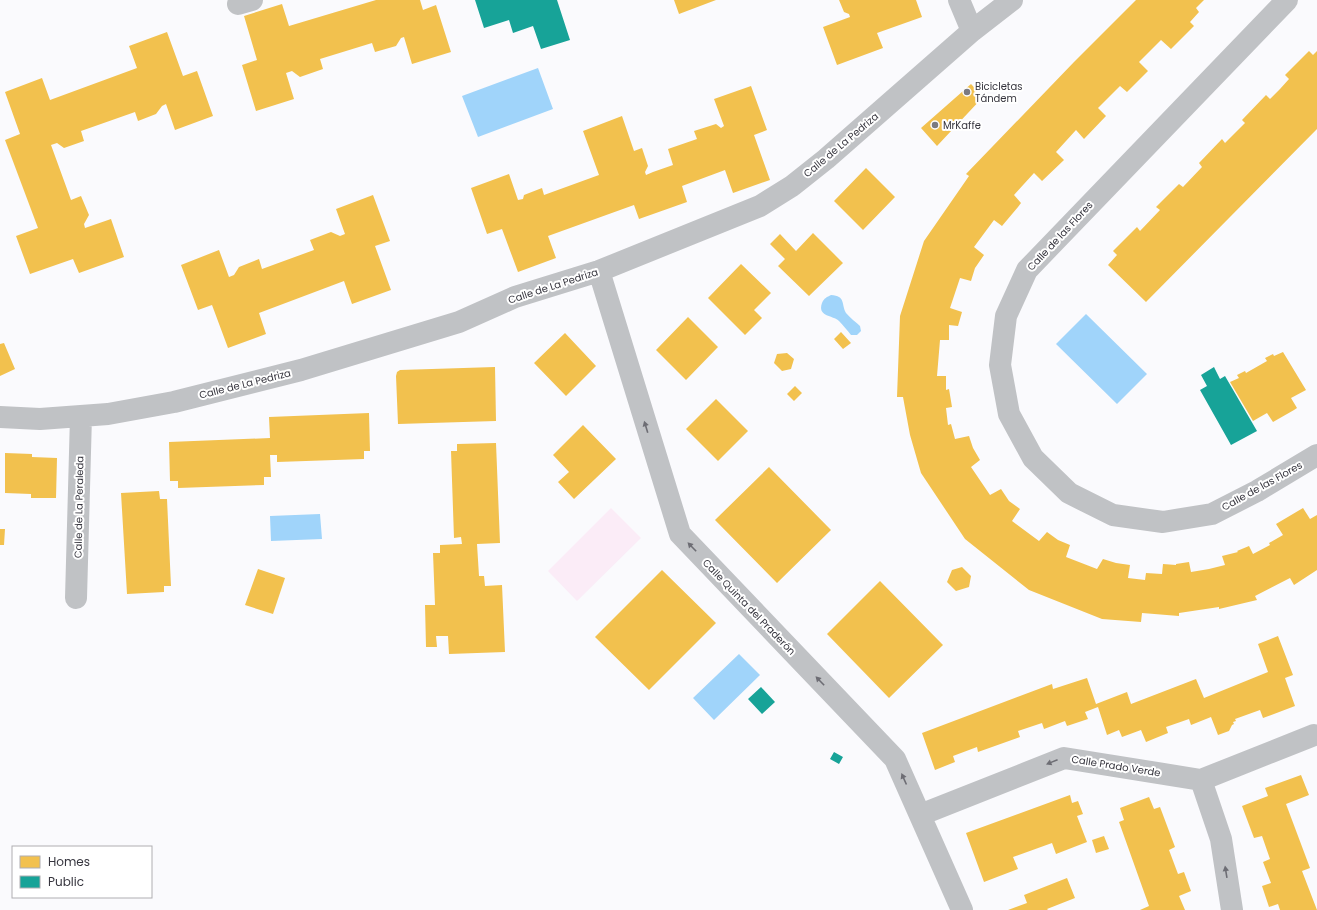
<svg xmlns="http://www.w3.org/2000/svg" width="1317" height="910" viewBox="0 0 1317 910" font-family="Poppins,sans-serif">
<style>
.green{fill:#fbecf7}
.water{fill:#a0d4fa}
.homes{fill:#f2c14e}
.public{fill:#17a398}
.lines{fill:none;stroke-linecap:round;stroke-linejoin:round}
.minor{stroke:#c0c2c5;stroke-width:22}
.oneway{fill:#6d6d74}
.poi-dot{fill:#7b7a81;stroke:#fff;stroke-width:1.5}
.labels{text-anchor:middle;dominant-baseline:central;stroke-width:4;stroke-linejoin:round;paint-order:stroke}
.poi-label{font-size:10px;fill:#36353e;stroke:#fff;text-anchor:start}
.street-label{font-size:10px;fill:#36353e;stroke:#fff}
</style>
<rect width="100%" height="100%" fill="#fafafd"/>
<!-- green -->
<path class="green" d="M 611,508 L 641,538 L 577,601 L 548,571 Z"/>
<!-- water -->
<path class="water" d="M 538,68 L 553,109 L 478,137 L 462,96 Z
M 831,295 C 846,296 841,304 846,313 C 850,318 856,322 860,326 L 861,331 L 857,335 L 851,335 C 847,330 843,325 839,321 C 833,315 817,317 822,303 C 824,298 827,297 831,295 Z
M 1086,314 L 1147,374 L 1117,404 L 1056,344 Z
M 320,514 L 322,539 L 271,541 L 270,516 Z
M 739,654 L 760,675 L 714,720 L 693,698 Z"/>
<!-- homes -->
<path class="homes" d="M 376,0 L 420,0 L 423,10 L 436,5 L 451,52 L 412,64 L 404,37 L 401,38 L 396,46 L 375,52 L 372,43 L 320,59 L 323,69 L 300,77 L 292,71 L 286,73 L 294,99 L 256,111 L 242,65 L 257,60 L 244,16 L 282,4 L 289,26 Z
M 674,0 L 716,0 L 679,14 Z
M 839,0 L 916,0 L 922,17 L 877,33 L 883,48 L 837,65 L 823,27 L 850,17 L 849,14 L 844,12 Z
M 1136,0 L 1204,0 L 1196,8 L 1199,12 L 1190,22 L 1194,26 L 1171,49 L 1161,40 L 1139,62 L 1148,71 L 1127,92 L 1120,86 L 1098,108 L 1106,116 L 1084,139 L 1076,130 L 1056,152 L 1064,160 L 1042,181 L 1034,173 L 1014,195 L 1021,203 L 1018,207 L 1002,226 L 994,220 L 974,247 L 984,255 L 975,268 L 971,281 L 960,278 L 950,308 L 962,312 L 958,326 L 949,325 L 949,340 L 940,340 L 937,376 L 946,376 L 946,390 L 949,389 L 952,407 L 946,408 L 948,425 L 951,424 L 955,439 L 969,436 L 973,448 L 980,460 L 971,467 L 990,495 L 1001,489 L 1009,501 L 1020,509 L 1012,521 L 1039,541 L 1047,532 L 1058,540 L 1070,545 L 1066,557 L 1097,569 L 1103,559 L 1116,563 L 1130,565 L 1128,578 L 1145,580 L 1146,573 L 1162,574 L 1163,564 L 1176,565 L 1176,564 L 1189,562 L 1191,572 L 1209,569 L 1225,565 L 1222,556 L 1238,552 L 1237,551 L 1249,546 L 1253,554 L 1270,545 L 1269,543 L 1283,535 L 1276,524 L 1303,508 L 1310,519 L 1317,515 L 1317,570 L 1294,585 L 1290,578 L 1255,596 L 1257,600 L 1219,609 L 1219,607 L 1179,613 L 1179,616 L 1142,613 L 1141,622 L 1102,619 L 1029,590 L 965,539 L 921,473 L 910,435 L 903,397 L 897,397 L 900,316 L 924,241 L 969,176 L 966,174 L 1074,62 Z
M 167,32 L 183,76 L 197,71 L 213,116 L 175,130 L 166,104 L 162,106 L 156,114 L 138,121 L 135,112 L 81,131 L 84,141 L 64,148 L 57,143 L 51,145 L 71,200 L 81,196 L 89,215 L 84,224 L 85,228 L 111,219 L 124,257 L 79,273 L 73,259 L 30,274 L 16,236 L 38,228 L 5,140 L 20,134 L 5,92 L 42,78 L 50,100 L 137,68 L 129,46 Z
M 1309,51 L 1313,55 L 1317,51 L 1317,129 L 1146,302 L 1108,265 L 1117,255 L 1113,251 L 1137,227 L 1140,231 L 1160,210 L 1156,207 L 1179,184 L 1183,187 L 1202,167 L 1199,163 L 1222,139 L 1225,143 L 1245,123 L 1242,120 L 1266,95 L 1270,99 L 1280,89 L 1289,79 L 1285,75 Z
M 971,84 L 983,97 L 937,146 L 921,128 Z
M 751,86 L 767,130 L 754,135 L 770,180 L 733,193 L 725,170 L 682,186 L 687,202 L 639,219 L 634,205 L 548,236 L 556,258 L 518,272 L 502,229 L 487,234 L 471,188 L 509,174 L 518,200 L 523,199 L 524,195 L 542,188 L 544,195 L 599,175 L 583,131 L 622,116 L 634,151 L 642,148 L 648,166 L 645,172 L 646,175 L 653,172 L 673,165 L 668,149 L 697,139 L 694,131 L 716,124 L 721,128 L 724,126 L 714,99 Z
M 866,168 L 895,197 L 863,230 L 834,201 Z
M 373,195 L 390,241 L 375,246 L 391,290 L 352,304 L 344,281 L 259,313 L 266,334 L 228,348 L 212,305 L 198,310 L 181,265 L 219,250 L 229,277 L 234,275 L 239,267 L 259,259 L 262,269 L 314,250 L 310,240 L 331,232 L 340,236 L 345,234 L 336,209 Z
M 813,233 L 843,263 L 809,296 L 778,266 L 785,259 L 770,244 L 780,234 L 796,251 Z
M 741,264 L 771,293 L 754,310 L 762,318 L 745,335 L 708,298 Z
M 688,317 L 718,347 L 686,380 L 656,350 Z
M 841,332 L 851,343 L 843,349 L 834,339 Z
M 565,333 L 596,366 L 566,396 L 534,363 Z
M 4,343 L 15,369 L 0,376 L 0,344 Z
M 1283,352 L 1306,390 L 1291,398 L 1297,408 L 1294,410 L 1273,422 L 1267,413 L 1253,421 L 1230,382 L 1239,378 L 1237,375 L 1245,371 L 1246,373 L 1267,361 L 1265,358 L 1273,354 L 1274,356 Z
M 787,353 L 794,359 L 791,369 L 782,371 L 774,363 L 777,354 Z
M 495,367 L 496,421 L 398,424 L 396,376 L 397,372 L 400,370 Z
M 795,386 L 802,393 L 794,401 L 787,394 Z
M 716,399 L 748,431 L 718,461 L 686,429 Z
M 369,413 L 370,451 L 364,451 L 364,459 L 277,462 L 277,455 L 270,455 L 271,477 L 264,477 L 264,485 L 178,488 L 178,481 L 170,481 L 169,442 L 270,438 L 269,417 Z
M 583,425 L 616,459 L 574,499 L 558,482 L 569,472 L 553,455 Z
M 496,443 L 500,543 L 477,544 L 479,576 L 484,576 L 485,586 L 502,585 L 505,652 L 449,654 L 448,636 L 436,636 L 437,647 L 426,647 L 425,605 L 435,605 L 433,553 L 440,553 L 440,545 L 462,544 L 461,537 L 454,538 L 451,451 L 457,451 L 457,444 Z
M 5,453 L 32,454 L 32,457 L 57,458 L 56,498 L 31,498 L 31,494 L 5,493 Z
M 769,467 L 831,530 L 777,583 L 715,520 Z
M 159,491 L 160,499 L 167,499 L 171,586 L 164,586 L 164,592 L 127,594 L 121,493 Z
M 0,529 L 5,529 L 4,545 L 0,545 Z
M 962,567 L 971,576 L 969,587 L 956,591 L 947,582 L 952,570 Z
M 258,569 L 285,578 L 273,614 L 245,605 Z
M 662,570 L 716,623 L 649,690 L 595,637 Z
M 880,581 L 943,645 L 889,698 L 827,634 Z
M 1278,636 L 1293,675 L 1285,678 L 1295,706 L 1263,718 L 1260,710 L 1235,719 L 1236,721 L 1233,722 L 1234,724 L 1232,725 L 1229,731 L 1218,735 L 1211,717 L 1191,725 L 1189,719 L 1166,727 L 1168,733 L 1146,742 L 1141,730 L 1122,737 L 1119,730 L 1107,735 L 1098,707 L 1085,712 L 1088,719 L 1067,726 L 1065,721 L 1044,729 L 1042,723 L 1018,731 L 1020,737 L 978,752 L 977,747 L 953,756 L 955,762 L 935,770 L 922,733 L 1052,684 L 1053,689 L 1087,678 L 1096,704 L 1127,692 L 1131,704 L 1196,679 L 1204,698 L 1268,672 L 1258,644 Z
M 1301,775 L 1309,795 L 1286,804 L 1310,868 L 1302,871 L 1317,910 L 1280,910 L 1278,904 L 1269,907 L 1262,886 L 1271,883 L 1263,862 L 1270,859 L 1262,836 L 1254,838 L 1242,806 L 1268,796 L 1265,788 Z
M 1070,795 L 1072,803 L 1078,801 L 1083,814 L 1077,816 L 1087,842 L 1056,854 L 1052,843 L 1013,857 L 1018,869 L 984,882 L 966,833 Z
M 1149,797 L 1154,809 L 1160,807 L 1175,847 L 1169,850 L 1178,874 L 1184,872 L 1191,891 L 1179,896 L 1185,910 L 1140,910 L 1149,906 L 1119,822 L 1124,820 L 1120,808 Z
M 1104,836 L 1109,849 L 1096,853 L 1092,840 Z
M 1067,878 L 1075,898 L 1047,909 L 1048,910 L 1008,910 L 1027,903 L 1024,895 Z"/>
<!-- public -->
<path class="public" d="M 475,0 L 557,0 L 570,40 L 541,49 L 533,26 L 513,33 L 509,20 L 484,28 Z
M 1214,367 L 1220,379 L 1225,376 L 1257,431 L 1231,445 L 1200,390 L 1207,386 L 1201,375 Z
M 761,687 L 775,702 L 762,714 L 748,699 Z
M 834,752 L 843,757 L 839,764 L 830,759 Z"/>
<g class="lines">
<!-- minor -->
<path class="minor" d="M 959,0 L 972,31
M 1287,0 L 1027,270 L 1006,316 L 1000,365 L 1009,414 L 1033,458 L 1069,493 L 1113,515 L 1163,522 L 1212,514 L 1257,491 L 1317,455
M 238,4 L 252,0
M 599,271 L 680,534 L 895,759 L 962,910
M 0,417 L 40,419 L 108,414 L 174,402 L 301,370 L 459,322 L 515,297 L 599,271 L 760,206 L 792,186 L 826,159 L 972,31 L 1012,0
M 76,598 L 81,416
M 1201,780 L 1221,839 L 1232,910
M 920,815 L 1064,758 L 1201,780 L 1314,735"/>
</g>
<!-- one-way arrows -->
<defs><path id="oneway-solid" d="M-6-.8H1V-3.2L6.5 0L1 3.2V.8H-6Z"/></defs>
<g class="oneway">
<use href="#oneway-solid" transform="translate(646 427) rotate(-107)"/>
<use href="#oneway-solid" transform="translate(692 547) rotate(-134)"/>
<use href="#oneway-solid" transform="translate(820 681) rotate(-134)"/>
<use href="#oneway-solid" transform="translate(1052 762) rotate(158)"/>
<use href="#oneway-solid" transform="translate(904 779) rotate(-114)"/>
<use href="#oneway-solid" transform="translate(1226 872) rotate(-99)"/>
</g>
<!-- markers -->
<g class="poi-dot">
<circle cx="967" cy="92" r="4"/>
<circle cx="935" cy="125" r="4"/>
</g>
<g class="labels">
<!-- poi labels -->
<g class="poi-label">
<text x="975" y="86">Bicicletas<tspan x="975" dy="12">Tándem</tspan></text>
<text x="943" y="125">MrKaffe</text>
</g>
<!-- street labels -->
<g class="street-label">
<text transform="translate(841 145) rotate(-40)">Calle de La Pedriza</text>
<text transform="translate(1060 236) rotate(-47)">Calle de las Flores</text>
<text transform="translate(553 286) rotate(-18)">Calle de La Pedriza</text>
<text transform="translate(245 384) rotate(-14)">Calle de La Pedriza</text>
<text transform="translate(1262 486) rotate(-29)">Calle de las Flores</text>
<text transform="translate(79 507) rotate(-89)">Calle de La Peraleda</text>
<text transform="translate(749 607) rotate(46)">Calle Quinta del Praderón</text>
<text transform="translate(1116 766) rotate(9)">Calle Prado Verde</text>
</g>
</g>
<!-- legend -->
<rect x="12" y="846" width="140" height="52" fill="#ffffff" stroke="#afaeb2"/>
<rect x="20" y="856" width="20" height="12" fill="#f2c14e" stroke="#afaeb2"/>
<text x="48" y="866" font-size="12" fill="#36353e">Homes</text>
<rect x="20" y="876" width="20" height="12" fill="#17a398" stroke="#afaeb2"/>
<text x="48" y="886" font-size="12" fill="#36353e">Public</text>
</svg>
